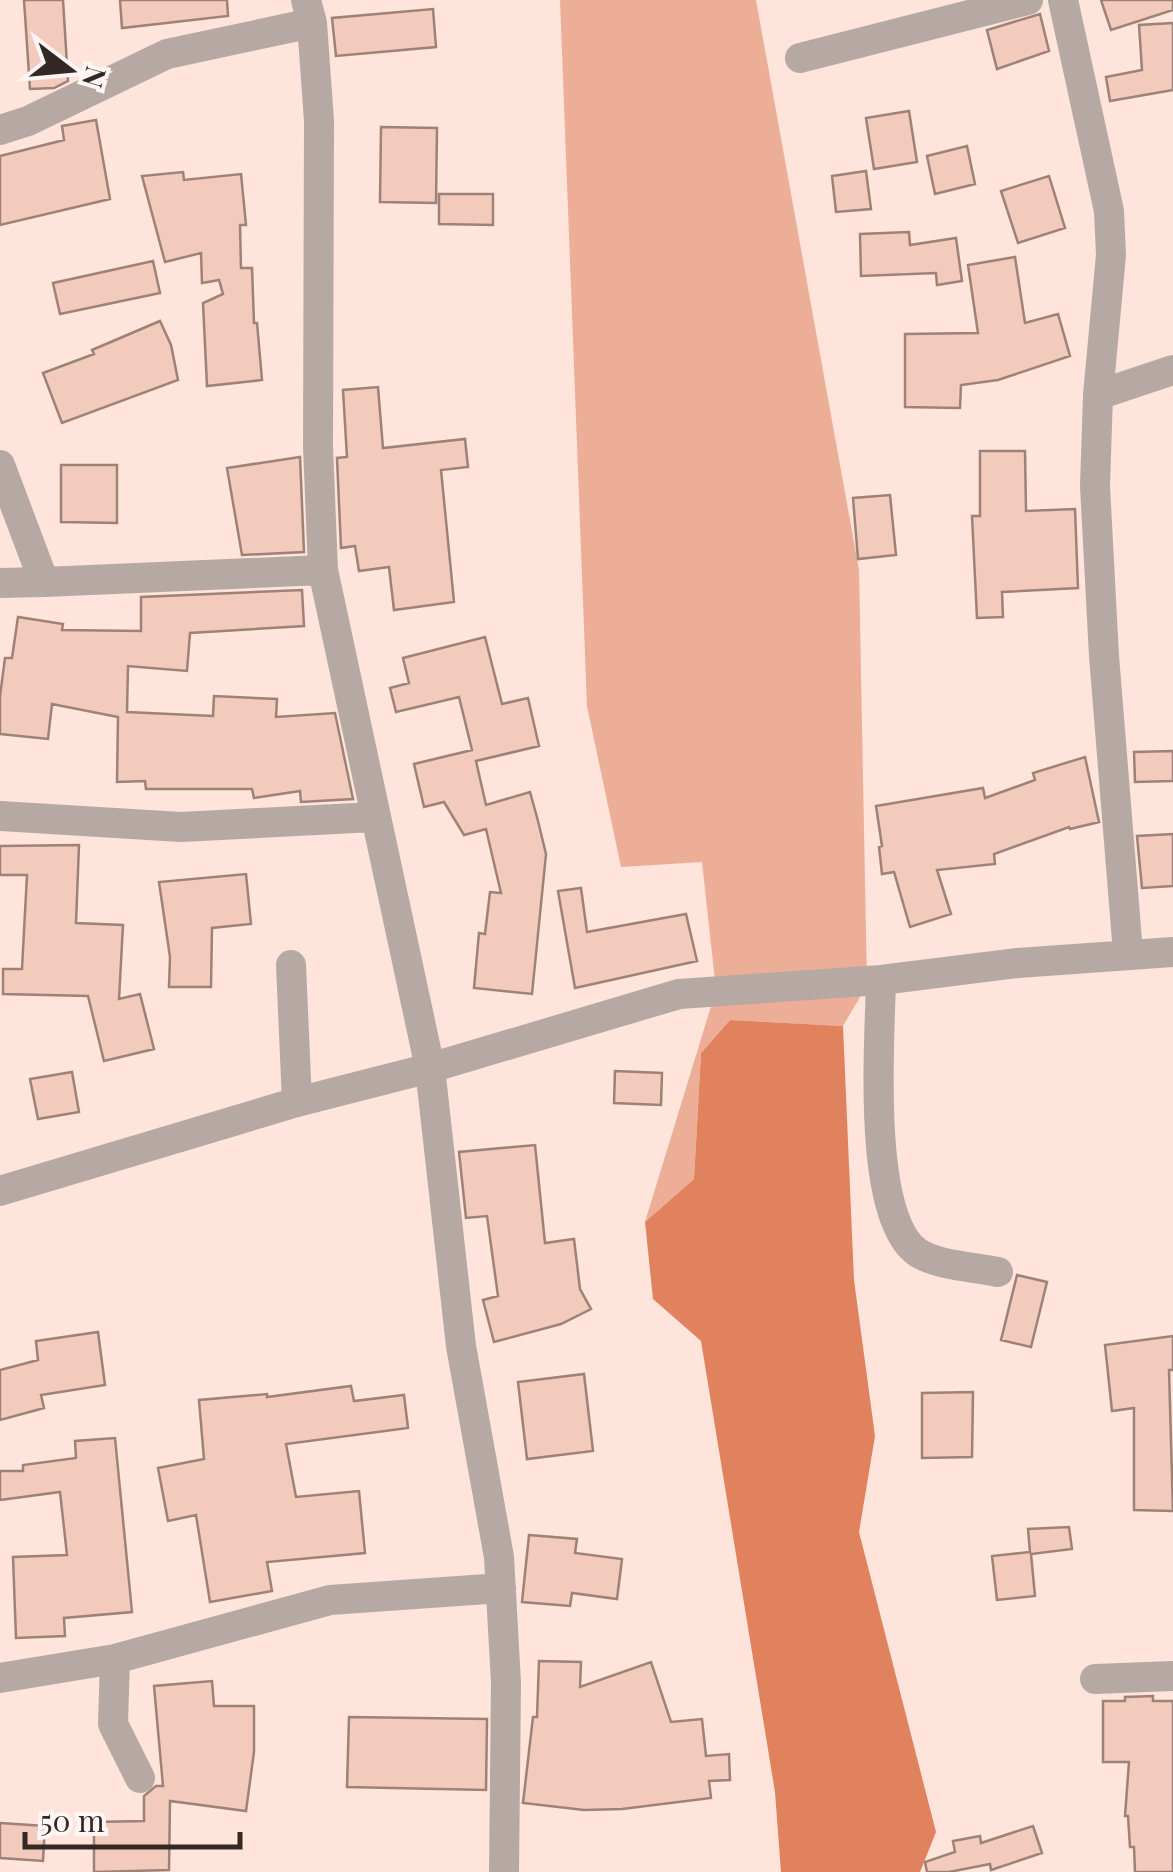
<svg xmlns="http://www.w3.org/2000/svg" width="1173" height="1872" viewBox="0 0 1173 1872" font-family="'Playfair Display',serif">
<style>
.green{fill:#edae97}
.water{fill:#e1825f}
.building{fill:#f3cbbc;stroke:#9e8277;stroke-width:2.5}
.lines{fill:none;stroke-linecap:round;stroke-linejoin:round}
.minor{stroke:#b6a9a4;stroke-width:30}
</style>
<rect width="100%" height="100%" fill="#fee4db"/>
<!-- green -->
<path class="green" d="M 560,0 L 756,0 L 859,570 L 867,985 L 843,1026 L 730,1020 L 701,1053 L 694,1179 L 645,1222 L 716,990 L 702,862 L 621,867 L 587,706 Z"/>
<!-- water -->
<path class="water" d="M 730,1020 L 843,1026 L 854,1280 L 875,1436 L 859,1532 L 936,1832 L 920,1872 L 781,1872 L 775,1792 L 701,1341 L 653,1299 L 645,1222 L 694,1179 L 701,1053 Z"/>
<!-- building -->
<path class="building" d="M 24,0 L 63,0 L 68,81 L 54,88 L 30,89 Z
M 120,0 L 227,0 L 228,16 L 122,28 Z
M 1101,0 L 1173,0 L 1173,10 L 1111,30 Z
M 433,9 L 436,47 L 336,56 L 332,18 Z
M 1040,14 L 1049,51 L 997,69 L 987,30 Z
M 1173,23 L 1173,90 L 1110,101 L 1106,77 L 1142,70 L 1139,25 Z
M 909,111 L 917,162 L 874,169 L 866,118 Z
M 96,120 L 110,199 L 0,225 L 0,156 L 64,140 L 62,126 Z
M 381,127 L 437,128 L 436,203 L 380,202 Z
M 967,146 L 975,184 L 935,194 L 927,156 Z
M 866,171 L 871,209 L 836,212 L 832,176 Z
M 183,172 L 184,180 L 241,174 L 246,225 L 240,225 L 241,268 L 252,268 L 254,323 L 257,323 L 262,380 L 207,386 L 203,303 L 223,294 L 219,280 L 202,283 L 201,253 L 165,262 L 142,176 Z
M 1049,176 L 1065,228 L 1018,243 L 1001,191 Z
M 439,194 L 493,194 L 493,225 L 439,224 Z
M 909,232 L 910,245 L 956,238 L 962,281 L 937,285 L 936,273 L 861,276 L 860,234 Z
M 1015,257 L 1025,323 L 1058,314 L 1070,356 L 998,380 L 961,385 L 960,408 L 905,407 L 905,334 L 978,333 L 968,265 Z
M 153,261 L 160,293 L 60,314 L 53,283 Z
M 160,321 L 171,345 L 178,380 L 62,423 L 43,373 L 94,354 L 92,350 Z
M 378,387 L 383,448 L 465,439 L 468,467 L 441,470 L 454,602 L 394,610 L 389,567 L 359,571 L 355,546 L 341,548 L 337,458 L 347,457 L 343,390 Z
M 980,451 L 1025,451 L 1026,511 L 1075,509 L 1078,588 L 1002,592 L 1003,617 L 977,618 L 972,516 L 980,516 Z
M 300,457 L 304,552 L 242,555 L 227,468 Z
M 61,465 L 117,465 L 117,523 L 61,522 Z
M 890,495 L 896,555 L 858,559 L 853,498 Z
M 302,590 L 304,626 L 190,633 L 187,671 L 128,666 L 127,712 L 213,716 L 214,696 L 277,699 L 276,717 L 335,713 L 353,799 L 301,802 L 300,791 L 254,798 L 252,789 L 146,789 L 145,781 L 117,782 L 118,717 L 52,704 L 48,739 L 0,734 L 0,696 L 5,658 L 12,658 L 18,617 L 63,624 L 62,630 L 141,631 L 141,597 Z
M 485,637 L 502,704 L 528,698 L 539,746 L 476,761 L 486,805 L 530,792 L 538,821 L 546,854 L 532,994 L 474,988 L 479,933 L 485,934 L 490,892 L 501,893 L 486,829 L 464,835 L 444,802 L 424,807 L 414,764 L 472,750 L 459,697 L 396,712 L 390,688 L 409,683 L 403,658 Z
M 1173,751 L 1173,781 L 1135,782 L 1134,752 Z
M 1085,757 L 1099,822 L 1070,829 L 1069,827 L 994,854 L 995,864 L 937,870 L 951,914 L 910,927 L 894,872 L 882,874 L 879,847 L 882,846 L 876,806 L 983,788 L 985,798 L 1035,780 L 1033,773 Z
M 1173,834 L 1173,886 L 1142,888 L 1137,836 Z
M 79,845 L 76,923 L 123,925 L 119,999 L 140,994 L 154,1049 L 104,1061 L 88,996 L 3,994 L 3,969 L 22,969 L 27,875 L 0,875 L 0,846 Z
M 246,874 L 251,924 L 212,928 L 211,987 L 169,987 L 170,957 L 159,882 Z
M 581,888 L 587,932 L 686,914 L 697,961 L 575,988 L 558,891 Z
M 615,1071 L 662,1073 L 661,1105 L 614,1103 Z
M 72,1072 L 79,1112 L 38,1119 L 30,1079 Z
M 535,1145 L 545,1243 L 574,1239 L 580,1289 L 591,1309 L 561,1324 L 494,1342 L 483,1300 L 498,1296 L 487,1216 L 466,1218 L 459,1152 Z
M 1017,1275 L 1047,1282 L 1031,1347 L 1001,1340 Z
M 98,1332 L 105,1385 L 41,1395 L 44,1408 L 0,1420 L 0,1370 L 38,1360 L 36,1341 Z
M 1173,1336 L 1173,1370 L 1169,1370 L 1173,1511 L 1134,1510 L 1134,1408 L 1112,1411 L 1105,1345 Z
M 584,1374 L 593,1451 L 527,1459 L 518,1382 Z
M 351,1386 L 354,1401 L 404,1395 L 408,1428 L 286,1444 L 296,1497 L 359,1491 L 365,1553 L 267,1562 L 272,1591 L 210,1602 L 196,1515 L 168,1521 L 158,1468 L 204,1459 L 199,1400 L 267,1394 L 267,1397 Z
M 973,1392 L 972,1457 L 922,1458 L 922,1393 Z
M 115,1438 L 132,1612 L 64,1618 L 65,1636 L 16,1638 L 13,1557 L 67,1555 L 60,1492 L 0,1500 L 0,1471 L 23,1471 L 23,1465 L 76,1458 L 75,1441 Z
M 1069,1527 L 1072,1549 L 1031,1554 L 1035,1596 L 997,1600 L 992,1556 L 1030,1552 L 1028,1529 Z
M 529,1535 L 577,1539 L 575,1553 L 622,1559 L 617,1599 L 572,1593 L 570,1606 L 522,1602 Z
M 539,1661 L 581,1662 L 580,1687 L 651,1662 L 671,1722 L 702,1719 L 706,1756 L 729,1754 L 730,1780 L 709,1781 L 711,1798 L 622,1809 L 584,1810 L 523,1803 L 533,1717 L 537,1717 Z
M 212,1681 L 214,1706 L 254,1706 L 254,1752 L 246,1811 L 170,1801 L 169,1870 L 94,1872 L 94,1822 L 144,1821 L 144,1796 L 156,1786 L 163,1786 L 154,1686 Z
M 1153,1696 L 1153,1701 L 1173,1701 L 1173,1872 L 1135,1872 L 1134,1847 L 1130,1847 L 1128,1816 L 1125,1816 L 1129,1762 L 1103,1762 L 1103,1701 L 1125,1701 L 1125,1697 Z
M 349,1717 L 487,1719 L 486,1790 L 347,1787 Z
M 0,1823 L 45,1826 L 43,1861 L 0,1858 Z
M 1033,1826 L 1042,1853 L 991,1870 L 990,1864 L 949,1872 L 927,1872 L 925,1862 L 955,1852 L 953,1841 L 980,1836 L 981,1843 Z"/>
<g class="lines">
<!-- minor -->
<path class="minor" d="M 306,0 L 312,23 L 319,121 L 318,446 L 323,570 L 430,1068 L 461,1346 L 499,1557 L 506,1683 L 504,1872
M 1063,0 L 1109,211 L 1111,255 L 1098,395 L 1095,486 L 1104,656 L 1128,953
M 800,58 L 1028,0
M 0,130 L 28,121 L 167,54 L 312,23
M 1098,395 L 1173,370
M 0,465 L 44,582 L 323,570
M 0,583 L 44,582
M 0,816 L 181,827 L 374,817
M 291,965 L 297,1102
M 881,980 C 880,1038 865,1227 922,1255 C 943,1266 975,1267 998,1272
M 0,1191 L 297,1102 L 430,1068 L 679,994 L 881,980 L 1018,963 L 1173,952
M 115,1659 L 113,1724 L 140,1778
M 0,1678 L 115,1659 L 330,1600 L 501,1588
M 1095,1679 L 1173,1676"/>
</g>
<!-- north arrow -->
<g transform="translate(70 70) rotate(106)" stroke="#fdf6f4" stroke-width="8" paint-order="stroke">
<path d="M0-8L18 38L0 25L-18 38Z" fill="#342824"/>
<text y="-15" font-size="28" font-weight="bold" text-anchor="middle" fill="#342824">N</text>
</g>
<!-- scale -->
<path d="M25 1832v15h215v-15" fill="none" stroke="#342824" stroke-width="5"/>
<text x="40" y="1832" font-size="30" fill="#342824" stroke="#fdf6f4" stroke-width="8" paint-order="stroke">50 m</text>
</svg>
